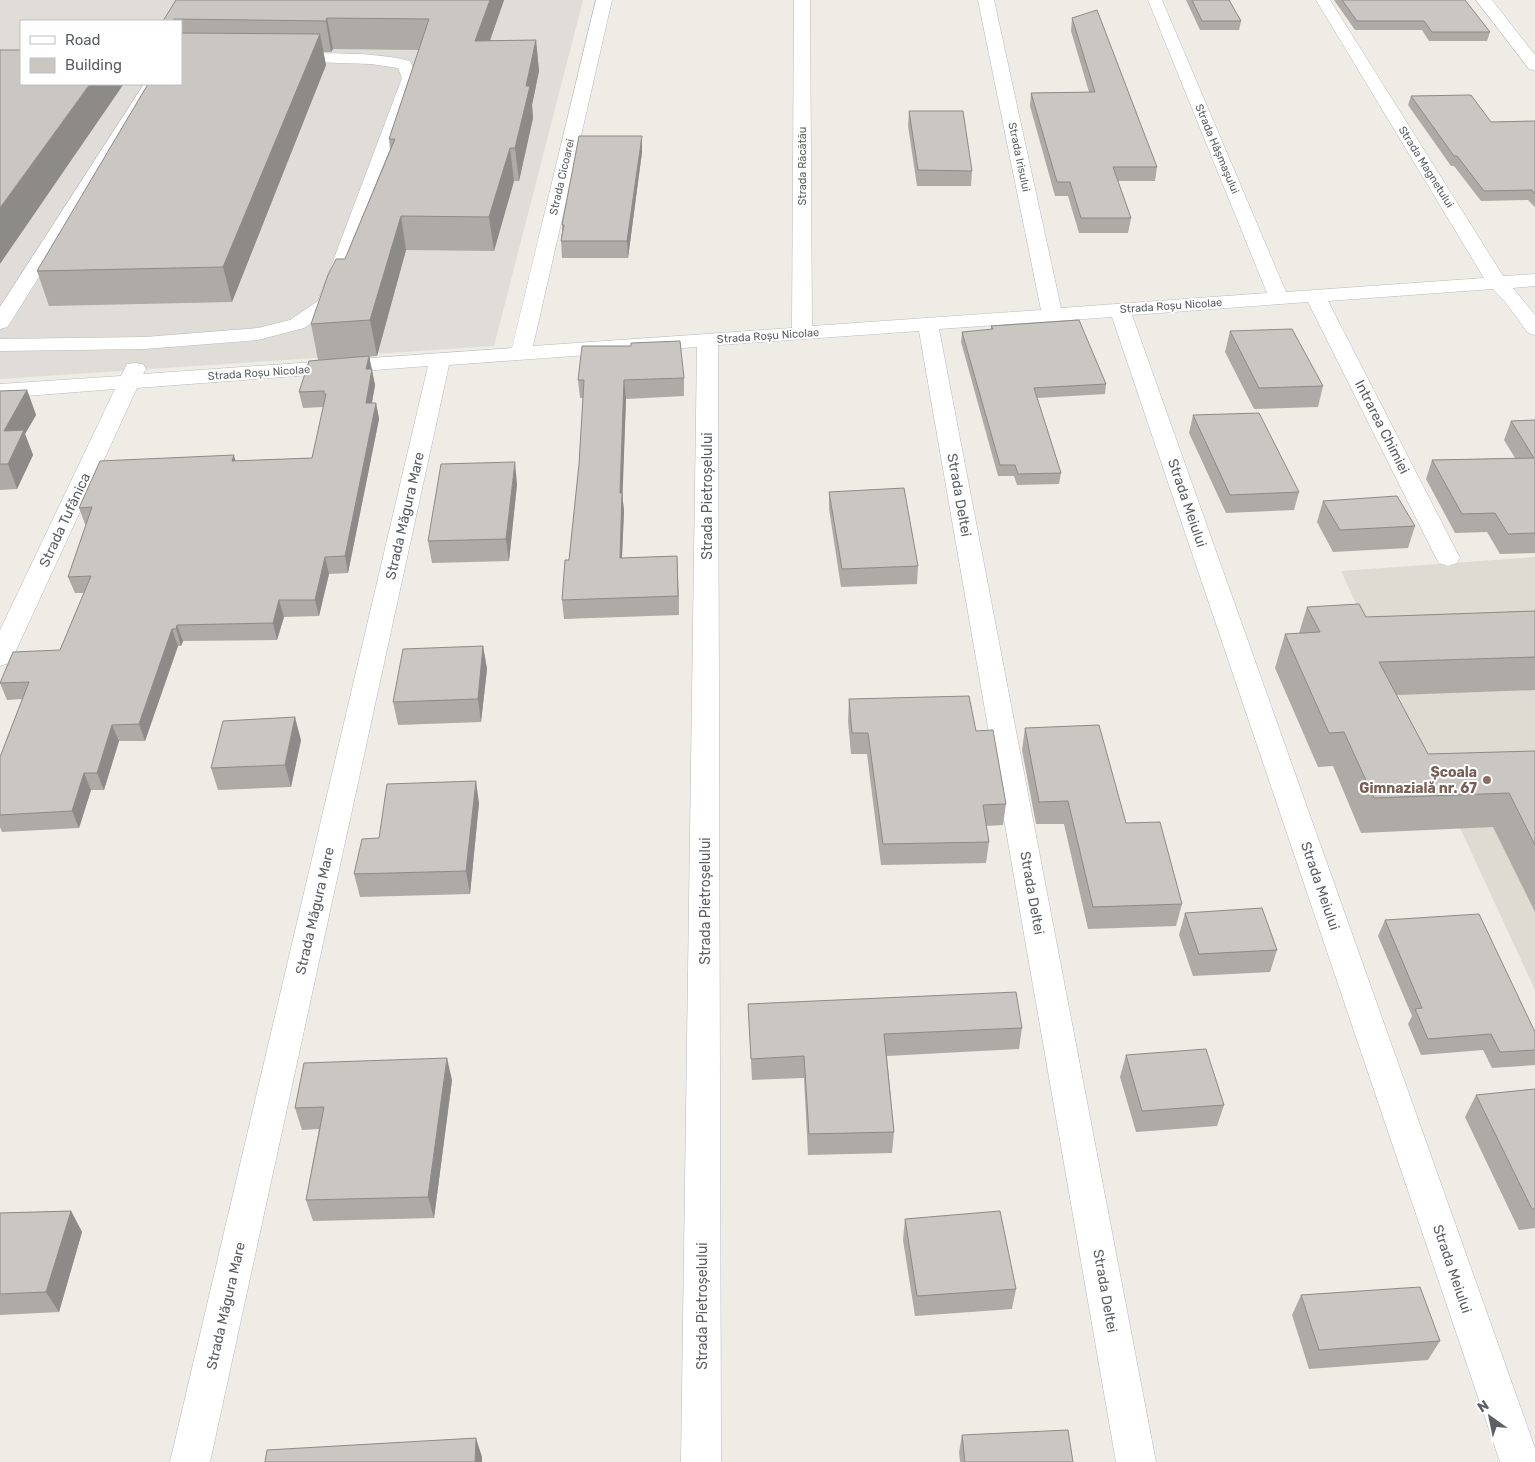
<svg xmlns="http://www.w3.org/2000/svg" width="1535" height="1462" viewBox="0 0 1535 1462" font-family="Rubik,sans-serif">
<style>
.industrial{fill:#e0ddd8;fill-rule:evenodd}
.education{fill:#dedbd2}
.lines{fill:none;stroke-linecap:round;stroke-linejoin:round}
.minor-casing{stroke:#b6b9be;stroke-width:1}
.minor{fill:#fff;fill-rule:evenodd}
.wall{fill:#aeaaa6}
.shaded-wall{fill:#8d8b87}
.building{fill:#cac6c1;stroke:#8d8b87}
.education-dot{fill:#8d6e63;stroke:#fff;stroke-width:2}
.labels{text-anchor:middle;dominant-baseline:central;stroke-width:4;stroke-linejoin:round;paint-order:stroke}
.far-street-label{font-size:11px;fill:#5c5f64;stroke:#fff}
.street-label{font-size:14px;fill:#5c5f64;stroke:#fff}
.education-label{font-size:14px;font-weight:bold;fill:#785e54;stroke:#fff;text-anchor:end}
</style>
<rect width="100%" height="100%" fill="#eeece4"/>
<!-- industrial -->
<path class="industrial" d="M 0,0 L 583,0 L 494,346 L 0,379 ZM 21,21 L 181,21 L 181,84 L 21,84 Z"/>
<!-- education -->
<path class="education" d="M 1535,557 L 1535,990 L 1341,571 Z"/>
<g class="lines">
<defs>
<path id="minor" d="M 596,0 L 612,0 L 533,346 L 792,328 L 794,0 L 810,0 L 812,326 L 1041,310 L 978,0 L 994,0 L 1061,308 L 1267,293 L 1148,0 L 1162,0 L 1286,292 L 1484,278 L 1316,0 L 1330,0 L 1503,276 L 1535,274 L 1535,286 L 1513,288 L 1535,315 L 1535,335 L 1528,333 L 1506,303 L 1493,289 L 1328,301 L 1460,558 L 1457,563 L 1448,566 L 1439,563 L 1436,558 L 1308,302 L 1132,315 L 1535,1448 L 1535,1462 L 1500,1462 L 1112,317 L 939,329 L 1156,1462 L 1116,1462 L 919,331 L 718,345 L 721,1462 L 681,1462 L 697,347 L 449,365 L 210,1462 L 170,1462 L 428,366 L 137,388 L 13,657 L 9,663 L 0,666 L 0,630 L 115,389 L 0,398 L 0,384 L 121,376 L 127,364 L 135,363 L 143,364 L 146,369 L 143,374 L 512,348 Z
M 1476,0 L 1492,0 L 1535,55 L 1535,71 L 1529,69 Z
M 288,53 C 328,54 370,51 410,61 L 418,78 L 334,308 L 304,328 L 258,340 L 145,349 L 0,351 L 0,339 L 145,337 L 258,328 L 290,320 L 318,301 L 402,78 L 398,68 L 371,64 L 282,61 L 280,58 L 282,55 Z
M 144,84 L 160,84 L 10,323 L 7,327 L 0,329 L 0,307 Z"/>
</defs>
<!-- minor casing -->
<use href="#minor" class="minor-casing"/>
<!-- minor -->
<use href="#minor" class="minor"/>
</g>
<!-- wall -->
<path class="wall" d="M 176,0 L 504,0 L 490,40 L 536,40 L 539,71 L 532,105 L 533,118 L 519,181 L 514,181 L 494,251 L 406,250 L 377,356 L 318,360 L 311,324 L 345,259 L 390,149 L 389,139 L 419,50 L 333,49 L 331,52 L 323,52 L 326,65 L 232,302 L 49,306 L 37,271 L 181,84 L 181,21 L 163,21 Z
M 1186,0 L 1229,0 L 1241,21 L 1239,30 L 1200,30 Z
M 1334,0 L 1465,0 L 1490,32 L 1487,41 L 1429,41 L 1422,30 L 1355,30 Z
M 1072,18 L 1157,167 L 1155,181 L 1118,181 L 1131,218 L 1128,233 L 1079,233 L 1068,196 L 1055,196 L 1030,106 L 1031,93 L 1089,92 L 1071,31 Z
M 1411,96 L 1491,122 L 1535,121 L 1535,207 L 1528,200 L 1481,201 L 1454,166 L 1451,166 L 1408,105 Z
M 909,111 L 972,171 L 971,186 L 917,186 L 908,126 Z
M 642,152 L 628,258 L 562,258 L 561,241 L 562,232 L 562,225 Z
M 991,326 L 1106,384 L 1105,394 L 1037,398 L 1061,473 L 1059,484 L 1017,485 L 1014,476 L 998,476 L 961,342 L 962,332 L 991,330 Z
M 1230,331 L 1323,386 L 1318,407 L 1254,409 L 1225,352 Z
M 369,356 L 375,385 L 372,403 L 376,403 L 379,419 L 348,573 L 329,574 L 319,616 L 284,617 L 277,640 L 183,641 L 181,646 L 178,646 L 145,741 L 119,741 L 104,790 L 91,790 L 79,828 L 2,832 L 0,827 L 0,757 L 22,699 L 7,700 L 0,683 L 60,650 L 84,593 L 75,593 L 68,577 L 86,524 L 85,524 L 79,508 L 235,461 L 312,458 L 323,407 L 303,408 L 299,392 Z
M 684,378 L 684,396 L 626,399 L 622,493 L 624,511 L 622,558 L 677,556 L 679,615 L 564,619 L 562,600 L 569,560 L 579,464 L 583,398 L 580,398 L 578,380 Z
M 27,390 L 36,415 L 25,434 L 33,455 L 17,489 L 0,490 L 0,391 Z
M 1193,415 L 1299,492 L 1294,510 L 1226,513 L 1189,433 Z
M 1535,420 L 1535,553 L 1500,554 L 1487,532 L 1455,533 L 1426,479 L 1432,460 L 1515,458 L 1504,440 L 1511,421 Z
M 517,484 L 509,561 L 432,563 L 428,541 Z
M 829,492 L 918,566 L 917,584 L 841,587 L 829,509 Z
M 1323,501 L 1415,526 L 1408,548 L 1333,552 L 1317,522 Z
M 1307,607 L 1366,617 L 1535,611 L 1535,690 L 1397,695 L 1428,754 L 1535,751 L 1535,912 L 1493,827 L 1361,833 L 1333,766 L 1318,767 L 1275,668 L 1285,634 L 1299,633 Z
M 483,646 L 487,669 L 481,722 L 398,725 L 393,702 Z
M 849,699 L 976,731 L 1006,804 L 1003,825 L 986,826 L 989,842 L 986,863 L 881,865 L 867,754 L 851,754 L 848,721 Z
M 1025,728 L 1126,823 L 1182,904 L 1176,926 L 1088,929 L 1064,824 L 1036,824 L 1022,750 Z
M 301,740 L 291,787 L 218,790 L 211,768 Z
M 479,803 L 470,894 L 360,897 L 354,874 L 379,838 Z
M 1185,913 L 1277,950 L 1270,972 L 1193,976 L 1179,935 Z
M 1385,920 L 1535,1032 L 1535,1065 L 1492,1068 L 1483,1050 L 1421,1055 L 1408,1024 L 1412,1016 L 1378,936 Z
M 748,1004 L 1022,1028 L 1019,1049 L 887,1056 L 894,1132 L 892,1153 L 808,1155 L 804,1078 L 752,1080 L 749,1025 Z
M 1126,1055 L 1224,1105 L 1217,1126 L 1136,1132 L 1120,1077 Z
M 452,1080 L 434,1218 L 313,1221 L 306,1200 L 319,1129 L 302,1130 L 295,1108 Z
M 1535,1089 L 1535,1228 L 1519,1230 L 1465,1117 L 1476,1095 Z
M 71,1211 L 82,1232 L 59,1312 L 0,1315 L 0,1213 Z
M 905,1219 L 1016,1289 L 1012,1309 L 915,1316 L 903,1240 Z
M 1301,1295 L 1440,1341 L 1428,1360 L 1309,1369 L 1292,1315 Z
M 962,1435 L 1073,1462 L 960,1462 L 959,1452 Z"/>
<!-- shaded-wall -->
<path class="shaded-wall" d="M 490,0 L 504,0 L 479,72 L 475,41 Z
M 327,18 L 333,49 L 331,52 L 326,21 Z
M 320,34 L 326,65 L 232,302 L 223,267 Z
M 536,40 L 539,71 L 532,105 L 533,118 L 519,181 L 515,148 L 526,86 Z
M 90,84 L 123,84 L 123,85 L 0,264 L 0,208 Z
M 642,136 L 642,152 L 628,258 L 627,241 Z
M 510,148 L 514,181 L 494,251 L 489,217 Z
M 401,216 L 406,250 L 377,356 L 370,320 Z
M 369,356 L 375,385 L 369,419 L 366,403 L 366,369 Z
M 624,380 L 626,399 L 622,511 L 620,493 Z
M 27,390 L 36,415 L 25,434 L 33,455 L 17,489 L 8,464 L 4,431 Z
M 376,403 L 379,419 L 348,573 L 345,556 Z
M 234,455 L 238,471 L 232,461 Z
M 515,462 L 517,484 L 509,561 L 506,539 Z
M 622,493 L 624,511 L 621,577 L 620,558 Z
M 677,556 L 678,575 L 679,615 L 678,596 Z
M 325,557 L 329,574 L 319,616 L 315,600 Z
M 279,600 L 284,617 L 277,640 L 273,623 Z
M 177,625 L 183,641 L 181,646 L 176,629 Z
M 172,629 L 178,646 L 145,741 L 139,724 Z
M 483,646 L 487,669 L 481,722 L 478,699 Z
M 295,717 L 301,740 L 291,787 L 285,765 Z
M 112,725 L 119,741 L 104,790 L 97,773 Z
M 84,773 L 91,790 L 79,828 L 72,811 Z
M 476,781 L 479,803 L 470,894 L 466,871 Z
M 447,1058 L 452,1080 L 434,1218 L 428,1197 Z
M 71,1211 L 82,1232 L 59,1312 L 46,1292 Z
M 476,1438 L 482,1457 L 482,1462 L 475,1462 Z"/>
<!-- building -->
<path class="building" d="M 176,0 L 490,0 L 475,41 L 536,40 L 526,86 L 530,86 L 515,148 L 510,148 L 489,217 L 401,216 L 370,320 L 311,324 L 328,275 L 336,259 L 345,259 L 395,139 L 389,139 L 429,19 L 327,18 L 326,21 L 174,19 L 172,21 L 163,21 Z
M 1192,0 L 1229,0 L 1241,21 L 1202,21 Z
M 1342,0 L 1465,0 L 1490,32 L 1432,32 L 1424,21 L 1357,21 Z
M 1097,10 L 1157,167 L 1113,167 L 1131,218 L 1081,218 L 1070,182 L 1057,182 L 1031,93 L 1095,92 L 1072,18 Z
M 181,33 L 320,34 L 223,267 L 37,271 L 148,84 L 181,84 Z
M 0,50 L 21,50 L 21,84 L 90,84 L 0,208 Z
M 1471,95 L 1491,122 L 1535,121 L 1535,194 L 1532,190 L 1484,191 L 1457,156 L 1454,156 L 1411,96 Z
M 909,111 L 963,111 L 972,171 L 918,170 Z
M 579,136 L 642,136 L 627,241 L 561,241 L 564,225 L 562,225 Z
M 1079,320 L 1106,384 L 1034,388 L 1061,473 L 1018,474 L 1015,465 L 1000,465 L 962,332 L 993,329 L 991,326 Z
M 1292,329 L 1323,386 L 1259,388 L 1230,331 Z
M 680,341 L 684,378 L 624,380 L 620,493 L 622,493 L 620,558 L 677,556 L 678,596 L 562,600 L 565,560 L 569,560 L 579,464 L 584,380 L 578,380 L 582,346 L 631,346 L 631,343 Z
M 369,356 L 366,369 L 372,369 L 366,403 L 376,403 L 345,556 L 325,557 L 315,600 L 279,600 L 273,623 L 177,625 L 176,629 L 172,629 L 139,724 L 112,725 L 97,773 L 84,773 L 72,811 L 0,815 L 0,757 L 29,682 L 0,683 L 13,652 L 60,650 L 91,576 L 68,577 L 92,507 L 79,508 L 100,461 L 234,455 L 232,461 L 312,458 L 326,394 L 324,394 L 324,391 L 299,392 L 309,361 Z
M 27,390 L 4,431 L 24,430 L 8,464 L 0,464 L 0,391 Z
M 1259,413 L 1299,492 L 1230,495 L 1193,415 Z
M 1535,420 L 1535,533 L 1508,534 L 1495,513 L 1462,514 L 1432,460 L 1534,458 L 1511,421 Z
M 515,462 L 506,539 L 428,541 L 441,464 Z
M 904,488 L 918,566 L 842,569 L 829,492 Z
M 1397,496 L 1415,526 L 1340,530 L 1323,501 Z
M 1359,604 L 1366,617 L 1535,611 L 1535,657 L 1379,662 L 1428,754 L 1535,751 L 1535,845 L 1509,793 L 1374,798 L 1344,732 L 1329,733 L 1285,634 L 1320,632 L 1307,607 Z
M 483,646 L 478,699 L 393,702 L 403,649 Z
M 969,696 L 976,731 L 993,730 L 1006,804 L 983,805 L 989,842 L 883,844 L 868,733 L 852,733 L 849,699 Z
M 295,717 L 285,765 L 211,768 L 223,721 Z
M 1099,725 L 1126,823 L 1160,822 L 1182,904 L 1093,907 L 1068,801 L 1039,802 L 1025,728 Z
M 476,781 L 466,871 L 354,874 L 362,839 L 379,838 L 387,784 Z
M 1262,908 L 1277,950 L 1199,954 L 1185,913 Z
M 1479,914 L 1535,1032 L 1535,1050 L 1500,1052 L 1491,1034 L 1428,1039 L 1415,1009 L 1422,1008 L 1385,920 Z
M 1016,992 L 1022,1028 L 884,1034 L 894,1132 L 809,1134 L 804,1056 L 751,1059 L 748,1004 Z
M 1206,1049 L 1224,1105 L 1142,1111 L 1126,1055 Z
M 447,1058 L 428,1197 L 306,1200 L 324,1107 L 295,1108 L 304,1063 Z
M 1535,1089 L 1535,1209 L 1532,1209 L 1476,1095 Z
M 71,1211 L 46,1292 L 0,1294 L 0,1213 Z
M 1000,1211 L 1016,1289 L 917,1296 L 905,1219 Z
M 1420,1287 L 1440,1341 L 1319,1350 L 1301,1295 Z
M 1068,1430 L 1073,1462 L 965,1462 L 962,1435 Z
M 476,1438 L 475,1462 L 265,1462 L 267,1450 Z"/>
<!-- markers -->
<circle class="education-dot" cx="1487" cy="780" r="5"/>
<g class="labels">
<!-- far-street labels -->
<g class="far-street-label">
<text transform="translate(1217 149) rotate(67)">Strada Hășmașului</text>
<text transform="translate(1019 157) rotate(78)">Strada Irisului</text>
<text transform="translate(802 166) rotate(-90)">Strada Răcătău</text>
<text transform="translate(1426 167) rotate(58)">Strada Magnetului</text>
<text transform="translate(562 177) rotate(-77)">Strada Cicoarei</text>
<text transform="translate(1171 306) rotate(-4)">Strada Roșu Nicolae</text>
<text transform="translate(768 336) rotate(-4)">Strada Roșu Nicolae</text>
<text transform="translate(259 373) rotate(-4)">Strada Roșu Nicolae</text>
</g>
<!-- street labels -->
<g class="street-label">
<text transform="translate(1382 427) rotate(63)">Intrarea Chimiei</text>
<text transform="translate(959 495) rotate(80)">Strada Deltei</text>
<text transform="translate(707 496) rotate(-90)">Strada Pietroșelului</text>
<text transform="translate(1187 503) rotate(71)">Strada Meiului</text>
<text transform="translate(405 516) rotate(-77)">Strada Măgura Mare</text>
<text transform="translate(65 520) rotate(-65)">Strada Tufănica</text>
<text transform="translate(1320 886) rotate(71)">Strada Meiului</text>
<text transform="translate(1032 893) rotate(80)">Strada Deltei</text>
<text transform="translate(705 901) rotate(-90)">Strada Pietroșelului</text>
<text transform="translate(315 911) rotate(-77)">Strada Măgura Mare</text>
<text transform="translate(1452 1269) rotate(71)">Strada Meiului</text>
<text transform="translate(1105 1291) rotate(80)">Strada Deltei</text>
<text transform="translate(226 1306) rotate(-77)">Strada Măgura Mare</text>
<text transform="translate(702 1306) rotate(-90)">Strada Pietroșelului</text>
</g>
<!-- education labels -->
<g class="education-label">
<text x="1477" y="772">Școala<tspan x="1477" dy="16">Gimnazială nr. 67</tspan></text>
</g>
</g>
<!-- legend -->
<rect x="20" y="20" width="162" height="65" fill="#ffffff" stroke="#bebfc1"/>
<rect x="30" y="36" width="25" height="8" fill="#ffffff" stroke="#bebfc1"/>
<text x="65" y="45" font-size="15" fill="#5c5f64">Road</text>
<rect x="30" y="58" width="25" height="15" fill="#cac6c1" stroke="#bebfc1"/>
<text x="65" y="70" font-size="15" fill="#5c5f64">Building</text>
<!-- north arrow -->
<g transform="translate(1490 1417) rotate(327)" stroke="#ffffff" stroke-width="4" paint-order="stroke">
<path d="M0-4L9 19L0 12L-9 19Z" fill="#5c5f64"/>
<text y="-8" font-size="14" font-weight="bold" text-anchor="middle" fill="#5c5f64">N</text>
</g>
</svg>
